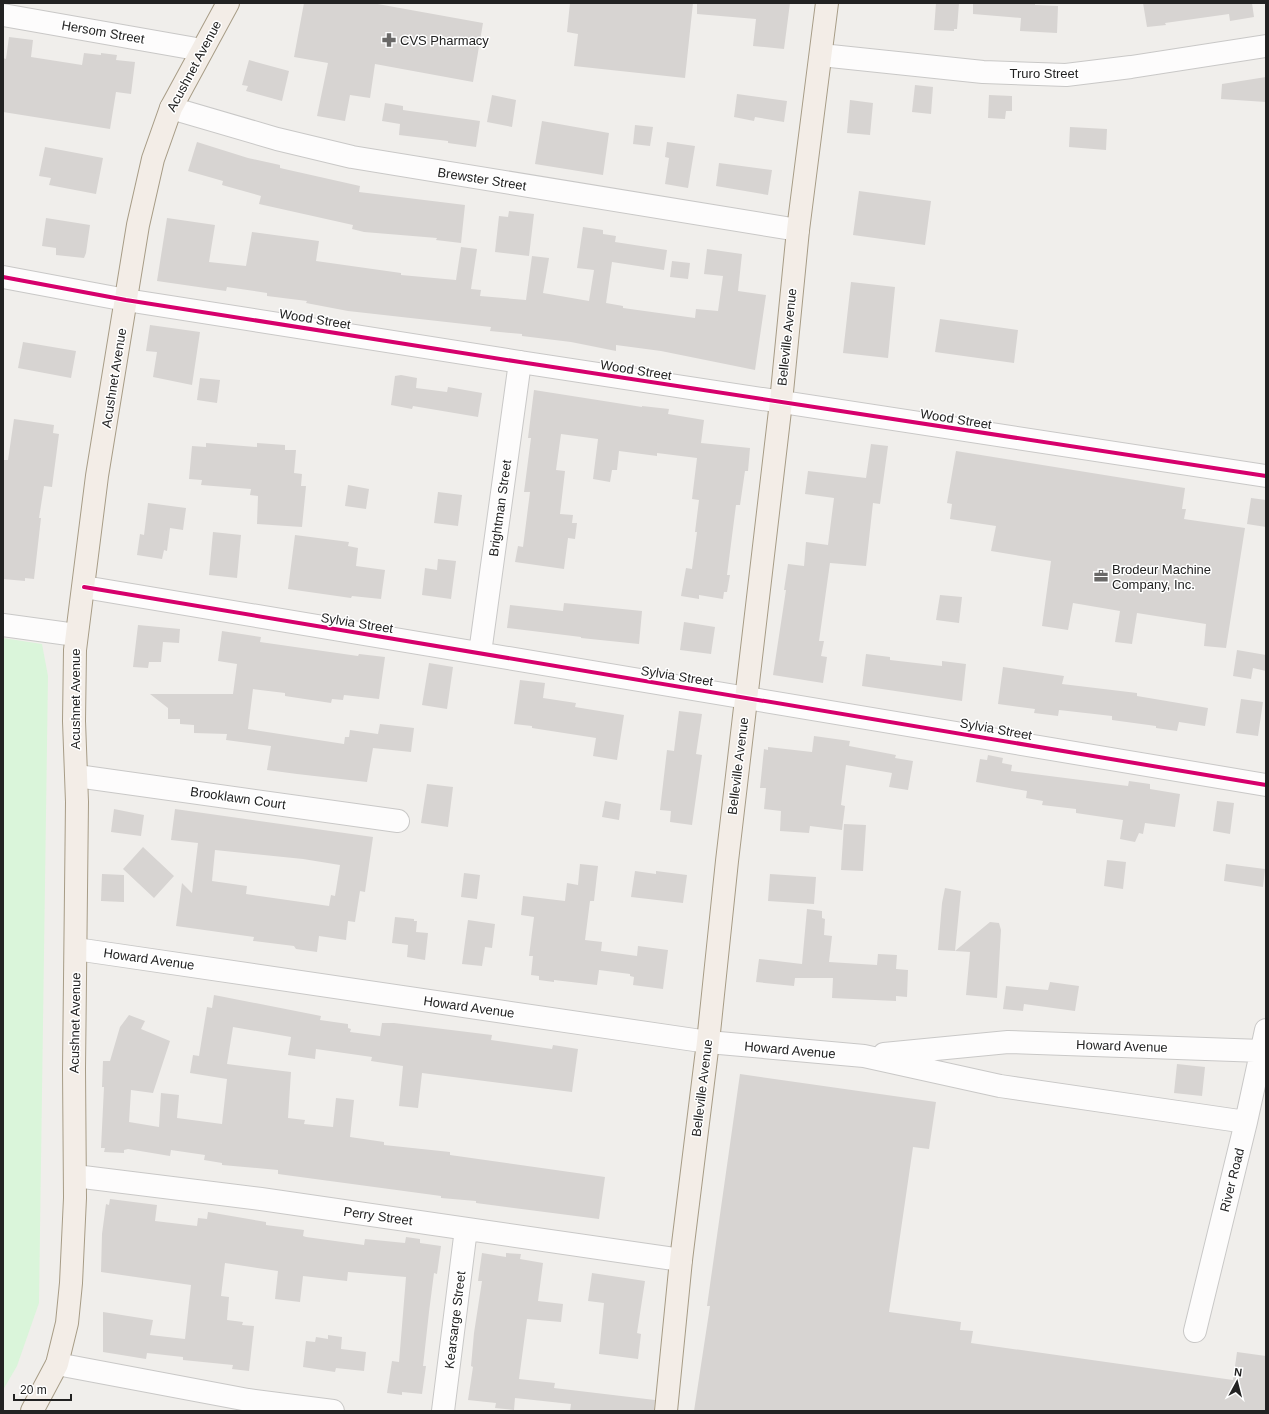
<svg xmlns="http://www.w3.org/2000/svg" width="1269" height="1414" viewBox="0 0 1269 1414" font-family="Helvetica,sans-serif">
<style>
.park{fill:#daf5da}
.building{fill:#d7d4d2;fill-rule:evenodd}
.lines{fill:none;stroke-linecap:round;stroke-linejoin:round}
.minor-casing{stroke:#c9c8c7;stroke-width:24}
.major-casing{stroke:#a79c86;stroke-width:24}
.minor{stroke:#fdfcfc;stroke-width:22}
.major{stroke:#f3ede7;stroke-width:22}
.cycleway-casing{stroke:#fff;stroke-width:6}
.cycleway{stroke:#d6006c;stroke-width:4}
.labels{text-anchor:middle;dominant-baseline:central;stroke-width:3;stroke-linejoin:round;paint-order:stroke}
.street-label{font-size:13px;fill:#222;stroke:#fff}
.poi-label{font-size:13px;fill:#222;stroke:#fff;text-anchor:start}
</style>
<rect width="100%" height="100%" fill="#f0eeeb"/>
<!-- park -->
<path class="park" d="M 3,638 L 42,644 L 48,676 L 39,1303 L 17,1366 L 3,1390 Z"/>
<!-- building -->
<path class="building" d="M 304,3 L 372,3 L 483,23 L 473,82 L 375,64 L 370,98 L 350,95 L 345,121 L 317,116 L 328,63 L 294,57 Z
M 570,3 L 693,3 L 685,78 L 574,66 L 578,34 L 567,32 Z
M 697,3 L 790,3 L 784,49 L 753,46 L 756,19 L 697,14 Z
M 936,3 L 959,3 L 957,29 L 954,29 L 954,31 L 934,30 Z
M 973,3 L 1035,3 L 1035,5 L 1058,6 L 1057,33 L 1020,31 L 1021,18 L 973,14 Z
M 1143,3 L 1252,3 L 1254,17 L 1230,21 L 1229,14 L 1165,23 L 1166,25 L 1147,27 Z
M 9,37 L 33,40 L 31,57 L 82,65 L 84,53 L 101,55 L 101,53 L 117,55 L 116,60 L 135,62 L 131,94 L 116,92 L 110,129 L 3,112 L 3,58 L 6,59 Z
M 249,60 L 289,71 L 282,101 L 246,91 L 248,86 L 242,85 Z
M 1266,77 L 1266,102 L 1221,99 L 1222,84 Z
M 915,85 L 933,87 L 931,114 L 912,112 Z
M 737,94 L 787,101 L 784,122 L 755,117 L 754,121 L 734,117 Z
M 492,95 L 516,100 L 512,127 L 487,122 Z
M 989,95 L 1012,96 L 1012,111 L 1006,111 L 1005,119 L 988,118 Z
M 850,100 L 873,103 L 870,135 L 847,133 Z
M 385,103 L 403,106 L 403,110 L 480,121 L 476,147 L 448,143 L 448,141 L 399,135 L 400,124 L 382,121 Z
M 542,121 L 609,133 L 603,175 L 535,164 Z
M 635,125 L 653,127 L 650,146 L 633,144 Z
M 1070,127 L 1107,129 L 1106,150 L 1069,147 Z
M 197,142 L 248,158 L 280,165 L 280,168 L 360,186 L 359,192 L 465,205 L 461,243 L 436,240 L 437,238 L 364,232 L 352,229 L 353,225 L 259,204 L 261,196 L 222,185 L 223,181 L 188,171 Z
M 667,142 L 695,146 L 688,188 L 665,184 L 669,158 L 665,157 Z
M 45,147 L 103,158 L 96,194 L 49,185 L 51,178 L 39,176 Z
M 719,163 L 772,170 L 768,195 L 716,186 Z
M 859,191 L 931,201 L 925,245 L 853,235 Z
M 509,211 L 534,214 L 529,256 L 495,252 L 499,216 L 508,217 Z
M 46,218 L 90,225 L 86,253 L 84,258 L 56,255 L 56,248 L 42,246 Z
M 167,218 L 215,225 L 209,262 L 246,266 L 252,232 L 319,241 L 316,261 L 401,273 L 401,275 L 456,280 L 461,247 L 477,249 L 471,289 L 481,290 L 480,296 L 526,300 L 532,256 L 549,258 L 543,293 L 589,301 L 594,270 L 577,268 L 583,227 L 603,230 L 603,234 L 616,236 L 615,242 L 667,250 L 664,270 L 612,262 L 606,303 L 623,306 L 623,308 L 695,318 L 696,309 L 718,311 L 723,276 L 704,274 L 707,249 L 742,254 L 738,291 L 766,295 L 755,370 L 661,351 L 616,345 L 616,351 L 571,342 L 522,336 L 522,334 L 490,331 L 491,327 L 348,311 L 306,303 L 307,301 L 267,296 L 267,293 L 227,287 L 226,291 L 157,281 Z
M 672,261 L 690,263 L 688,279 L 670,277 Z
M 851,282 L 895,287 L 888,358 L 843,353 Z
M 940,319 L 1018,330 L 1014,363 L 935,352 Z
M 150,325 L 200,332 L 192,385 L 153,377 L 157,352 L 146,351 Z
M 23,342 L 76,351 L 71,378 L 18,368 Z
M 401,375 L 417,378 L 416,388 L 447,392 L 448,387 L 482,393 L 478,417 L 413,406 L 412,409 L 391,405 L 395,376 Z
M 200,378 L 220,380 L 217,403 L 197,400 Z
M 534,390 L 642,407 L 642,406 L 669,409 L 668,414 L 704,420 L 701,443 L 750,448 L 748,471 L 745,471 L 740,505 L 736,505 L 727,575 L 730,575 L 727,592 L 724,592 L 723,599 L 699,595 L 699,599 L 681,596 L 686,568 L 692,569 L 697,532 L 695,532 L 699,500 L 692,499 L 697,458 L 657,453 L 657,456 L 619,451 L 617,470 L 612,470 L 610,482 L 593,479 L 598,439 L 561,434 L 556,470 L 565,471 L 560,514 L 573,515 L 572,523 L 577,523 L 575,539 L 568,538 L 564,569 L 515,562 L 518,546 L 523,547 L 530,492 L 524,492 L 531,438 L 528,438 Z
M 14,419 L 54,425 L 53,433 L 59,434 L 52,487 L 44,486 L 39,518 L 41,518 L 34,579 L 25,578 L 25,581 L 3,579 L 3,460 L 8,460 Z
M 206,443 L 257,447 L 257,443 L 285,445 L 285,450 L 296,450 L 294,473 L 302,474 L 301,486 L 306,486 L 302,527 L 257,524 L 258,496 L 250,495 L 251,489 L 201,485 L 202,480 L 189,479 L 192,446 L 206,447 Z
M 871,444 L 888,446 L 880,504 L 873,503 L 866,566 L 830,563 L 819,641 L 824,641 L 821,656 L 827,657 L 823,683 L 773,675 L 786,590 L 784,590 L 788,564 L 804,566 L 806,542 L 828,545 L 834,498 L 805,494 L 808,471 L 866,478 Z
M 956,451 L 1185,488 L 1182,509 L 1186,509 L 1184,519 L 1245,528 L 1226,648 L 1204,646 L 1206,624 L 1137,613 L 1132,644 L 1115,642 L 1120,611 L 1073,603 L 1068,630 L 1042,626 L 1051,561 L 991,551 L 996,526 L 950,519 L 952,504 L 947,503 Z
M 348,485 L 369,489 L 366,509 L 345,506 Z
M 438,492 L 462,495 L 458,526 L 434,523 Z
M 1251,498 L 1266,500 L 1266,527 L 1247,524 Z
M 148,503 L 186,508 L 183,530 L 170,528 L 167,551 L 164,550 L 162,559 L 137,555 L 140,534 L 144,535 Z
M 213,532 L 241,535 L 237,578 L 209,575 Z
M 295,535 L 349,542 L 348,546 L 358,548 L 356,566 L 385,570 L 381,599 L 352,596 L 351,598 L 288,589 Z
M 438,559 L 456,561 L 451,599 L 422,595 L 425,568 L 437,570 Z
M 940,595 L 962,597 L 959,623 L 936,620 Z
M 564,603 L 642,611 L 639,644 L 581,638 L 581,637 L 507,628 L 510,605 L 563,611 Z
M 684,622 L 715,627 L 711,654 L 680,650 Z
M 138,625 L 180,629 L 179,643 L 163,642 L 161,662 L 149,662 L 148,668 L 133,667 Z
M 222,631 L 261,637 L 260,642 L 358,656 L 359,654 L 385,657 L 379,699 L 344,695 L 343,700 L 332,699 L 331,703 L 285,696 L 285,693 L 253,689 L 248,729 L 344,744 L 345,737 L 349,737 L 350,730 L 378,734 L 380,724 L 414,728 L 411,752 L 373,748 L 367,782 L 297,774 L 267,770 L 271,746 L 226,740 L 227,734 L 194,733 L 194,725 L 180,724 L 180,719 L 168,719 L 168,708 L 150,694 L 233,694 L 237,664 L 218,661 Z
M 1237,650 L 1266,655 L 1266,671 L 1253,668 L 1251,679 L 1233,676 Z
M 866,654 L 890,657 L 890,660 L 942,666 L 942,661 L 966,664 L 962,701 L 862,686 Z
M 429,663 L 453,667 L 447,709 L 422,705 Z
M 1003,667 L 1064,676 L 1062,684 L 1137,693 L 1137,696 L 1208,708 L 1205,726 L 1179,722 L 1177,731 L 1156,728 L 1156,726 L 1112,720 L 1112,716 L 1059,710 L 1058,716 L 1034,713 L 1035,709 L 998,704 Z
M 520,680 L 545,683 L 543,698 L 576,703 L 575,707 L 624,715 L 617,760 L 593,756 L 596,738 L 532,728 L 532,726 L 514,724 Z
M 1241,699 L 1263,702 L 1258,736 L 1236,733 Z
M 679,711 L 702,714 L 696,754 L 702,755 L 692,825 L 670,822 L 671,811 L 660,810 L 667,750 L 674,751 Z
M 814,736 L 850,741 L 849,746 L 896,755 L 895,758 L 913,761 L 908,790 L 889,787 L 892,773 L 846,765 L 841,805 L 845,806 L 842,830 L 810,826 L 809,833 L 780,831 L 781,811 L 764,809 L 766,788 L 760,788 L 764,749 L 768,750 L 768,747 L 812,752 Z
M 988,755 L 1003,758 L 1002,763 L 1012,765 L 1011,771 L 1128,786 L 1129,781 L 1150,784 L 1150,789 L 1180,794 L 1175,827 L 1145,823 L 1143,834 L 1139,833 L 1135,842 L 1120,839 L 1123,820 L 1076,813 L 1076,809 L 1042,805 L 1043,801 L 1026,798 L 1027,791 L 976,782 L 980,759 L 987,760 Z
M 427,784 L 453,787 L 448,827 L 421,823 Z
M 605,801 L 621,804 L 619,820 L 602,817 Z
M 1217,801 L 1234,803 L 1230,834 L 1213,831 Z
M 114,809 L 144,815 L 141,836 L 111,832 Z
M 175,809 L 373,837 L 365,892 L 360,891 L 355,922 L 348,921 L 346,940 L 319,936 L 317,952 L 296,949 L 294,946 L 253,941 L 254,937 L 176,926 L 182,883 L 192,893 L 198,843 L 171,840 ZM 215,850 L 303,859 L 340,865 L 335,896 L 331,895 L 329,906 L 246,894 L 247,886 L 212,881 Z
M 844,824 L 866,825 L 863,871 L 841,870 Z
M 143,847 L 174,876 L 154,898 L 123,869 Z
M 1107,860 L 1126,862 L 1123,889 L 1104,886 Z
M 580,864 L 598,866 L 594,901 L 590,901 L 585,940 L 602,942 L 601,951 L 637,956 L 638,946 L 668,950 L 663,989 L 633,985 L 634,977 L 630,976 L 630,974 L 599,970 L 597,985 L 554,980 L 554,982 L 539,980 L 539,976 L 531,975 L 533,956 L 529,956 L 534,917 L 521,915 L 523,896 L 565,901 L 567,883 L 578,885 Z
M 1226,864 L 1265,869 L 1263,887 L 1224,881 Z
M 635,871 L 656,874 L 656,871 L 687,875 L 683,903 L 631,897 Z
M 464,873 L 480,875 L 477,899 L 461,897 Z
M 102,874 L 124,875 L 124,902 L 101,901 Z
M 770,874 L 816,877 L 814,904 L 768,901 Z
M 945,888 L 961,891 L 955,951 L 938,950 L 942,903 Z
M 807,909 L 822,911 L 822,918 L 825,919 L 824,935 L 832,936 L 829,962 L 877,965 L 878,954 L 897,955 L 896,969 L 908,970 L 907,997 L 896,996 L 896,1001 L 832,998 L 833,978 L 795,978 L 794,986 L 756,982 L 759,959 L 802,964 Z
M 395,917 L 414,919 L 414,921 L 417,921 L 416,932 L 428,933 L 425,960 L 407,957 L 408,945 L 392,943 Z
M 468,920 L 495,924 L 492,948 L 485,947 L 482,966 L 462,964 Z
M 990,922 L 999,923 L 1001,930 L 997,998 L 966,995 L 970,952 L 955,951 Z
M 1050,982 L 1079,986 L 1075,1011 L 1024,1004 L 1023,1011 L 1003,1009 L 1006,986 L 1048,990 Z
M 214,995 L 321,1016 L 320,1020 L 348,1024 L 348,1028 L 351,1029 L 350,1032 L 380,1036 L 382,1023 L 394,1023 L 492,1035 L 491,1040 L 552,1049 L 553,1045 L 578,1049 L 572,1092 L 422,1073 L 418,1108 L 399,1106 L 403,1066 L 371,1061 L 372,1057 L 316,1049 L 315,1059 L 288,1055 L 291,1037 L 233,1027 L 227,1064 L 291,1072 L 288,1118 L 305,1120 L 304,1124 L 333,1127 L 336,1098 L 354,1100 L 350,1137 L 384,1142 L 384,1145 L 450,1152 L 450,1155 L 605,1177 L 599,1219 L 476,1203 L 476,1201 L 441,1198 L 441,1196 L 278,1174 L 278,1170 L 222,1165 L 222,1163 L 204,1160 L 205,1155 L 171,1150 L 170,1156 L 128,1149 L 124,1150 L 124,1153 L 104,1152 L 105,1148 L 101,1148 L 104,1087 L 102,1087 L 103,1061 L 110,1061 L 120,1027 L 129,1015 L 145,1021 L 141,1029 L 170,1041 L 153,1093 L 131,1090 L 129,1122 L 159,1127 L 161,1093 L 179,1095 L 177,1118 L 222,1124 L 227,1079 L 190,1073 L 193,1055 L 199,1056 L 207,1007 L 212,1008 Z
M 1177,1064 L 1205,1067 L 1202,1096 L 1174,1093 Z
M 740,1074 L 936,1102 L 929,1149 L 913,1147 L 889,1312 L 961,1322 L 960,1330 L 973,1331 L 971,1343 L 1233,1380 L 1237,1352 L 1266,1356 L 1266,1411 L 694,1411 L 710,1306 L 707,1306 Z
M 110,1199 L 157,1205 L 155,1221 L 197,1226 L 198,1218 L 207,1219 L 208,1212 L 266,1222 L 266,1225 L 304,1230 L 303,1236 L 306,1237 L 364,1245 L 365,1239 L 405,1243 L 406,1237 L 420,1239 L 420,1243 L 441,1246 L 437,1274 L 434,1273 L 429,1312 L 423,1366 L 426,1366 L 422,1394 L 402,1392 L 402,1395 L 387,1393 L 392,1361 L 399,1362 L 406,1277 L 348,1272 L 347,1281 L 303,1276 L 300,1302 L 275,1299 L 278,1271 L 225,1263 L 221,1296 L 229,1297 L 227,1320 L 243,1322 L 242,1325 L 254,1326 L 249,1371 L 232,1369 L 233,1365 L 183,1360 L 183,1357 L 147,1353 L 146,1359 L 103,1352 L 103,1312 L 153,1320 L 150,1335 L 185,1339 L 191,1285 L 101,1272 L 102,1234 L 106,1204 L 109,1205 Z
M 482,1253 L 506,1257 L 506,1253 L 521,1254 L 520,1259 L 543,1263 L 538,1301 L 563,1304 L 561,1322 L 527,1319 L 519,1379 L 555,1383 L 554,1388 L 655,1400 L 654,1411 L 570,1411 L 571,1404 L 515,1398 L 514,1410 L 495,1408 L 496,1403 L 468,1400 L 473,1367 L 471,1366 L 474,1333 L 482,1281 L 478,1281 Z
M 592,1273 L 645,1281 L 637,1333 L 641,1334 L 638,1359 L 599,1354 L 604,1303 L 588,1301 Z
M 328,1335 L 342,1337 L 341,1349 L 366,1352 L 364,1371 L 336,1368 L 335,1372 L 303,1367 L 306,1341 L 315,1342 L 316,1337 L 328,1339 Z"/>
<g class="lines">
<defs>
<path id="minor" d="M 3,15 L 202,50
M 821,55 L 983,72 L 1066,75 L 1131,67 L 1266,46
M 171,108 L 277,139 L 352,157 L 798,230
M 3,277 L 126,300 L 520,362 L 1266,476
M 84,587 L 1266,785
M 3,625 L 76,635
M 480,653 L 520,362
M 77,776 L 398,821
M 76,949 L 708,1042 L 864,1056 L 1000,1086 L 1246,1122
M 884,1054 L 1008,1042 L 1262,1051
M 75,1176 L 261,1199 L 681,1260
M 1195,1331 L 1246,1122 L 1266,1030
M 57,1364 L 248,1400 L 333,1411
M 443,1411 L 466,1229"/>
<path id="major" d="M 32,1411 L 57,1364 L 67,1323 L 71,1283 L 75,1198 L 74,1069 L 77,802 L 74,721 L 75,650 L 97,476 L 138,225 L 153,159 L 171,108 L 228,3
M 666,1411 L 681,1260 L 708,1042 L 727,861 L 781,402 L 798,230 L 827,3"/>
</defs>
<!-- minor casing -->
<use href="#minor" class="minor-casing"/>
<!-- major casing -->
<use href="#major" class="major-casing"/>
<!-- minor -->
<use href="#minor" class="minor"/>
<!-- major -->
<use href="#major" class="major"/>
<defs>
<path id="cycleway" d="M 3,277 L 126,300 L 520,362 L 1266,476
M 84,587 L 1266,785"/>
</defs>
<!-- cycleway casing -->
<use href="#cycleway" class="cycleway-casing"/>
<!-- cycleway -->
<use href="#cycleway" class="cycleway"/>
</g>
<!-- icons -->
<defs>
<symbol id="pharmacy-bare" viewBox="-9 -9 18 18"><path d="M-2-6h4v4h4v4h-4v4h-4v-4h-4v-4h4Z" fill="#6a6968" stroke="#fff" stroke-width="2.5" paint-order="stroke"/></symbol>
<symbol id="office-bare" viewBox="-9 -9 18 18"><path d="M-6-3h4V-5.5h4V-3h4V5H-6ZM-1-4.5V-3h2v-1.5ZM-6 0V1H6V0Z" fill="#6a6968" stroke="#fff" stroke-width="2.5" paint-order="stroke"/></symbol>
</defs>
<g fill-rule="evenodd">
<use href="#pharmacy-bare" x="379" y="30" width="20" height="20"/>
<use href="#office-bare" x="1091" y="566" width="20" height="20"/>
</g>
<g class="labels">
<!-- street labels -->
<g class="street-label">
<text transform="translate(103 32) rotate(10)">Hersom Street</text>
<text transform="translate(194 66) rotate(-62)">Acushnet Avenue</text>
<text x="1044" y="73">Truro Street</text>
<text transform="translate(482 179) rotate(9)">Brewster Street</text>
<text transform="translate(315 319) rotate(9)">Wood Street</text>
<text transform="translate(787 337) rotate(-84)">Belleville Avenue</text>
<text transform="translate(636 370) rotate(9)">Wood Street</text>
<text transform="translate(114 378) rotate(-81)">Acushnet Avenue</text>
<text transform="translate(956 419) rotate(9)">Wood Street</text>
<text transform="translate(500 508) rotate(-82)">Brightman Street</text>
<text transform="translate(357 623) rotate(9)">Sylvia Street</text>
<text transform="translate(677 676) rotate(9)">Sylvia Street</text>
<text transform="translate(75 699) rotate(-90)">Acushnet Avenue</text>
<text transform="translate(996 729) rotate(10)">Sylvia Street</text>
<text transform="translate(738 766) rotate(-83)">Belleville Avenue</text>
<text transform="translate(238 798) rotate(8)">Brooklawn Court</text>
<text transform="translate(149 959) rotate(8)">Howard Avenue</text>
<text transform="translate(469 1007) rotate(8)">Howard Avenue</text>
<text transform="translate(75 1023) rotate(-89)">Acushnet Avenue</text>
<text transform="translate(1122 1046) rotate(2)">Howard Avenue</text>
<text transform="translate(790 1050) rotate(5)">Howard Avenue</text>
<text transform="translate(702 1088) rotate(-83)">Belleville Avenue</text>
<text transform="translate(1232 1180) rotate(-76)">River Road</text>
<text transform="translate(378 1216) rotate(8)">Perry Street</text>
<text transform="translate(455 1320) rotate(-83)">Kearsarge Street</text>
</g>
<!-- poi labels -->
<g class="poi-label">
<text x="400" y="40">CVS Pharmacy</text>
<text x="1112" y="569">Brodeur Machine<tspan x="1112" dy="15">Company, Inc.</tspan></text>
</g>
</g>
<!-- border -->
<rect width="1269" height="1414" fill="none" stroke="#222222" stroke-width="8"/>
<!-- north arrow -->
<g transform="translate(1237 1382) rotate(7)" stroke="#ffffff" stroke-width="3" paint-order="stroke">
<path d="M0-3L7 15L0 10L-7 15Z" fill="#222222"/>
<text y="-6" font-size="11" font-weight="bold" text-anchor="middle" fill="#222222">N</text>
</g>
<!-- scale -->
<path d="M14 1394v6h57v-6" fill="none" stroke="#222222" stroke-width="2"/>
<text x="20" y="1394" font-size="12" fill="#222222" stroke="#ffffff" stroke-width="3" paint-order="stroke">20 m</text>
</svg>
